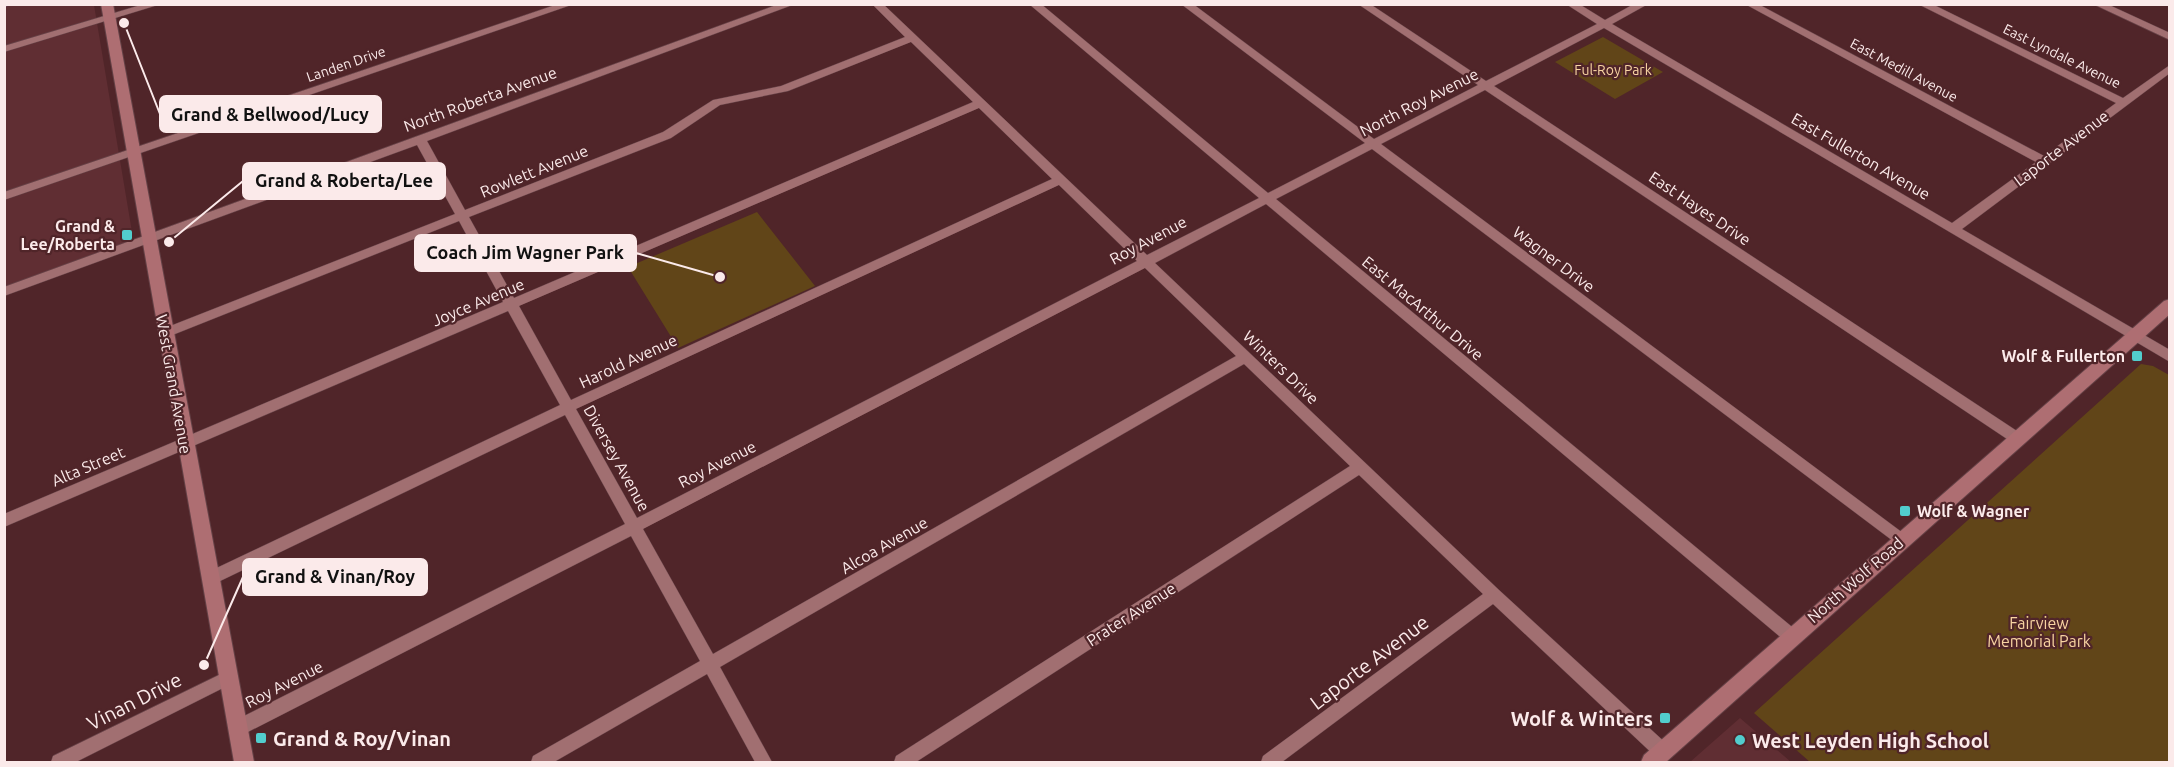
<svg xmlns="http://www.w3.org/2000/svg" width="2174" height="767" viewBox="0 0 2174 767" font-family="Ubuntu,sans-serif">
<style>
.built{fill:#602e33}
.green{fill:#614518}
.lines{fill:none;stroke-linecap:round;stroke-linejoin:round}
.stream{stroke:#825992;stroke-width:2}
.minor-casing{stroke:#644146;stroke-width:1}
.major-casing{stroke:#644146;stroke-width:2}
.minor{fill:#a16f71;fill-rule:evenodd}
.major{fill:#ae6e72;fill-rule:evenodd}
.poi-dot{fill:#52cdcd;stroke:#502529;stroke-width:2}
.labels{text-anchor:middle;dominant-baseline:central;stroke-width:4.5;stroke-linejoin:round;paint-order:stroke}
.far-street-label{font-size:14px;fill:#fbeaea;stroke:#502529}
.far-park-label{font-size:14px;fill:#f8d4a2;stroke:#502529}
.street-label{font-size:16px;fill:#fbeaea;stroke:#502529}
.poi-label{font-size:16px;font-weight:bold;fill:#fbeaea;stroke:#502529;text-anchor:end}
.park-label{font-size:16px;fill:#f8d4a2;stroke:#502529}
.near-street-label{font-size:20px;fill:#fbeaea;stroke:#502529}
.near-poi-label{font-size:20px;font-weight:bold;fill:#fbeaea;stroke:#502529;text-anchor:start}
.leader{fill:none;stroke:#fbeaea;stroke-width:2}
.callout-dot{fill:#fbeaea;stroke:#502529;stroke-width:2}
.callout{fill:#fbeaea;stroke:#fbeaea;stroke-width:2}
.callout-label{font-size:18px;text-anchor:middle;font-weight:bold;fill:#111}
</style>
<rect width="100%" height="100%" fill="#502529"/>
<!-- built -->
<path class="built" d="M 5,5 L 94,5 L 134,244 L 5,292 Z
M 1740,718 L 1791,762 L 1690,762 Z"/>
<!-- green -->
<path class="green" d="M 1603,37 L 1663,72 L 1615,99 L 1555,62 Z
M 757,212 L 815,286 L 678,348 L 628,267 Z
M 2141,364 L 2153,366 L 2169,375 L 2169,762 L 1810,762 L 1754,713 Z"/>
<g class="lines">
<!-- stream -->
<path class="stream" d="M 4,6 L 11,4"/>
<defs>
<path id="minor" d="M 144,4 L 161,4 L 4,52 L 4,46 Z
M 558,4 L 574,4 L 4,200 L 4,192 Z
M 779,4 L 795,4 L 427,141 L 465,210 L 663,132 L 713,100 L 781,86 L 905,37 L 872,4 L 883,4 L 1147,255 L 1259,198 L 1029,4 L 1041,4 L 1268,193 L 1365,143 L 1181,4 L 1193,4 L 1374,139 L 1478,85 L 1358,4 L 1370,4 L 1486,81 L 1597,24 L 1566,4 L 1579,4 L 1605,20 L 1634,4 L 1648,4 L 1612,24 L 1952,223 L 2036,162 L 1745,4 L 1758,4 L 2044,156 L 2116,103 L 1918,4 L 1932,4 L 2123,98 L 2170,65 L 2170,73 L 1962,229 L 2170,350 L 2170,362 L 1604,28 L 1494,86 L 2023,435 L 2025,439 L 2023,443 L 2013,443 L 1485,90 L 1381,144 L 1907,536 L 1909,540 L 1907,544 L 1902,546 L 1897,544 L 1372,149 L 1276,199 L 1797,631 L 1799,636 L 1797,641 L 1791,643 L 1785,641 L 1266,204 L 1155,263 L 1499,590 L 1669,746 L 1671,752 L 1669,758 L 1663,760 L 1657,758 L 1493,604 L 1282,762 L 1261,762 L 1263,756 L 1483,594 L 1359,475 L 916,762 L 894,762 L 896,756 L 1350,466 L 1244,364 L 720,667 L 772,762 L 755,762 L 707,674 L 554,762 L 531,762 L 533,756 L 700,661 L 631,536 L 244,734 L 238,736 L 232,734 L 230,728 L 232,722 L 625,524 L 565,415 L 216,583 L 211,585 L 206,583 L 203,578 L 206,573 L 560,405 L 508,311 L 4,527 L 4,514 L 503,302 L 459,221 L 170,336 L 165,338 L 158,333 L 160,330 L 455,214 L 417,145 L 4,296 L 4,287 ZM 911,42 L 973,102 L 514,298 L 469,217 L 671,138 L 720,105 L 788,91 ZM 979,108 L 1052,179 L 571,400 L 519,306 ZM 1059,185 L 1137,261 L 637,518 L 576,409 ZM 1145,268 L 1236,356 L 713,654 L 643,529 Z
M 2093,4 L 2107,4 L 2170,33 L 2170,40 Z
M 229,670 L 235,672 L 237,677 L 235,682 L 76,762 L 51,762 L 53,756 Z"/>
<path id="major" d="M 101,4 L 113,4 L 254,762 L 234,762 Z
M 2170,299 L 2170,314 L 1666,762 L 1641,762 L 1644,755 L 2164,301 Z"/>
</defs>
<!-- minor casing -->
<use href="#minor" class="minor-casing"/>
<!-- major casing -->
<use href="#major" class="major-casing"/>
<!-- minor -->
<use href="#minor" class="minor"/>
<!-- major -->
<use href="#major" class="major"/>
</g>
<!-- markers -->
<g class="poi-dot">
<rect x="121" y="229" width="12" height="12" rx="3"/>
<rect x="2131" y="350" width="12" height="12" rx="3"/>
<rect x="1899" y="505" width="12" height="12" rx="3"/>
<rect x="1659" y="712" width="12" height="12" rx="3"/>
<rect x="255" y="732" width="12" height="12" rx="3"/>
<circle cx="1740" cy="740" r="6"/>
</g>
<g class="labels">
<!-- far-street labels -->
<g class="far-street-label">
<text transform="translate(2062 56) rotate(26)">East Lyndale Avenue</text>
<text transform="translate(346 64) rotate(-19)">Landen Drive</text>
<text transform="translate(1904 70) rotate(28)">East Medill Avenue</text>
</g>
<!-- far-park labels -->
<g class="far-park-label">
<text x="1613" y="70">Ful-Roy Park</text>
</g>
<!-- street labels -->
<g class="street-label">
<text transform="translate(480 99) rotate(-20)">North Roberta Avenue</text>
<text transform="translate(1419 102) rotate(-27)">North Roy Avenue</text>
<text transform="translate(2061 148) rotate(-37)">Laporte Avenue</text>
<text transform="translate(1861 156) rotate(30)">East Fullerton Avenue</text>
<text transform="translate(534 171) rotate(-22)">Rowlett Avenue</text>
<text transform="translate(1700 208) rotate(34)">East Hayes Drive</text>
<text transform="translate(1148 240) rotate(-28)">Roy Avenue</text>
<text transform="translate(1554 259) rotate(37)">Wagner Drive</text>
<text transform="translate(478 302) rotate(-23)">Joyce Avenue</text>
<text transform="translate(1423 308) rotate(40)">East MacArthur Drive</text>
<text transform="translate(628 361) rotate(-25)">Harold Avenue</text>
<text transform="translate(1281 367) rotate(44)">Winters Drive</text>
<text transform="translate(174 384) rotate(80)">West Grand Avenue</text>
<text transform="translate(617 458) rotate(61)">Diversey Avenue</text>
<text transform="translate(717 464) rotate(-27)">Roy Avenue</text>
<text transform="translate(88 466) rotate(-23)">Alta Street</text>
<text transform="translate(884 545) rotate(-30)">Alcoa Avenue</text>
<text transform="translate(1855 580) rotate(-41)">North Wolf Road</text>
<text transform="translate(1131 614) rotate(-33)">Prater Avenue</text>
<text transform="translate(284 684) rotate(-27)">Roy Avenue</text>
</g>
<!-- poi labels -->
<g class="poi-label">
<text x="115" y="226">Grand &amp;<tspan x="115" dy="18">Lee/Roberta</tspan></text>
<text x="2125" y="356">Wolf &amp; Fullerton</text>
<text x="1917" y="511" text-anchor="start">Wolf &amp; Wagner</text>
</g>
<!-- park labels -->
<g class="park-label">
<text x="2039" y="623">Fairview<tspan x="2039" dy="18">Memorial Park</tspan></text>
</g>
<!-- near-street labels -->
<g class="near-street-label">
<text transform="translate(1369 662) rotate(-37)">Laporte Avenue</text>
<text transform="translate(134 701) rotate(-27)">Vinan Drive</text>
</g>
<!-- near-poi labels -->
<g class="near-poi-label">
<text x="1653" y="718" text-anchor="end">Wolf &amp; Winters</text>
<text x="273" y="738">Grand &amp; Roy/Vinan</text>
<text x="1752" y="740">West Leyden High School</text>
</g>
</g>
<!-- callouts -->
<path class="leader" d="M124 23L160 114M169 242L243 181M720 277L636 253M204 665L243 577"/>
<g class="callout-dot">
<circle cx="124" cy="23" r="6"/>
<circle cx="169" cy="242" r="6"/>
<circle cx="720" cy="277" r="6"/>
<circle cx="204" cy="665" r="6"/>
</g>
<g class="callout">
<rect x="160" y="96" width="221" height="36" rx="6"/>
<rect x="243" y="163" width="202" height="36" rx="6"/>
<rect x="415" y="235" width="221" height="36" rx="6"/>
<rect x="243" y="559" width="184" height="36" rx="6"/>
</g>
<g class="callout-label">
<text x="270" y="121">Grand &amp; Bellwood/Lucy</text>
<text x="344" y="187">Grand &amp; Roberta/Lee</text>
<text x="525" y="259">Coach Jim Wagner Park</text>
<text x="335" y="583">Grand &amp; Vinan/Roy</text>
</g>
<!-- border -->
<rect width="2174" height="767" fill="none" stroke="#fbeaea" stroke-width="12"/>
</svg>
